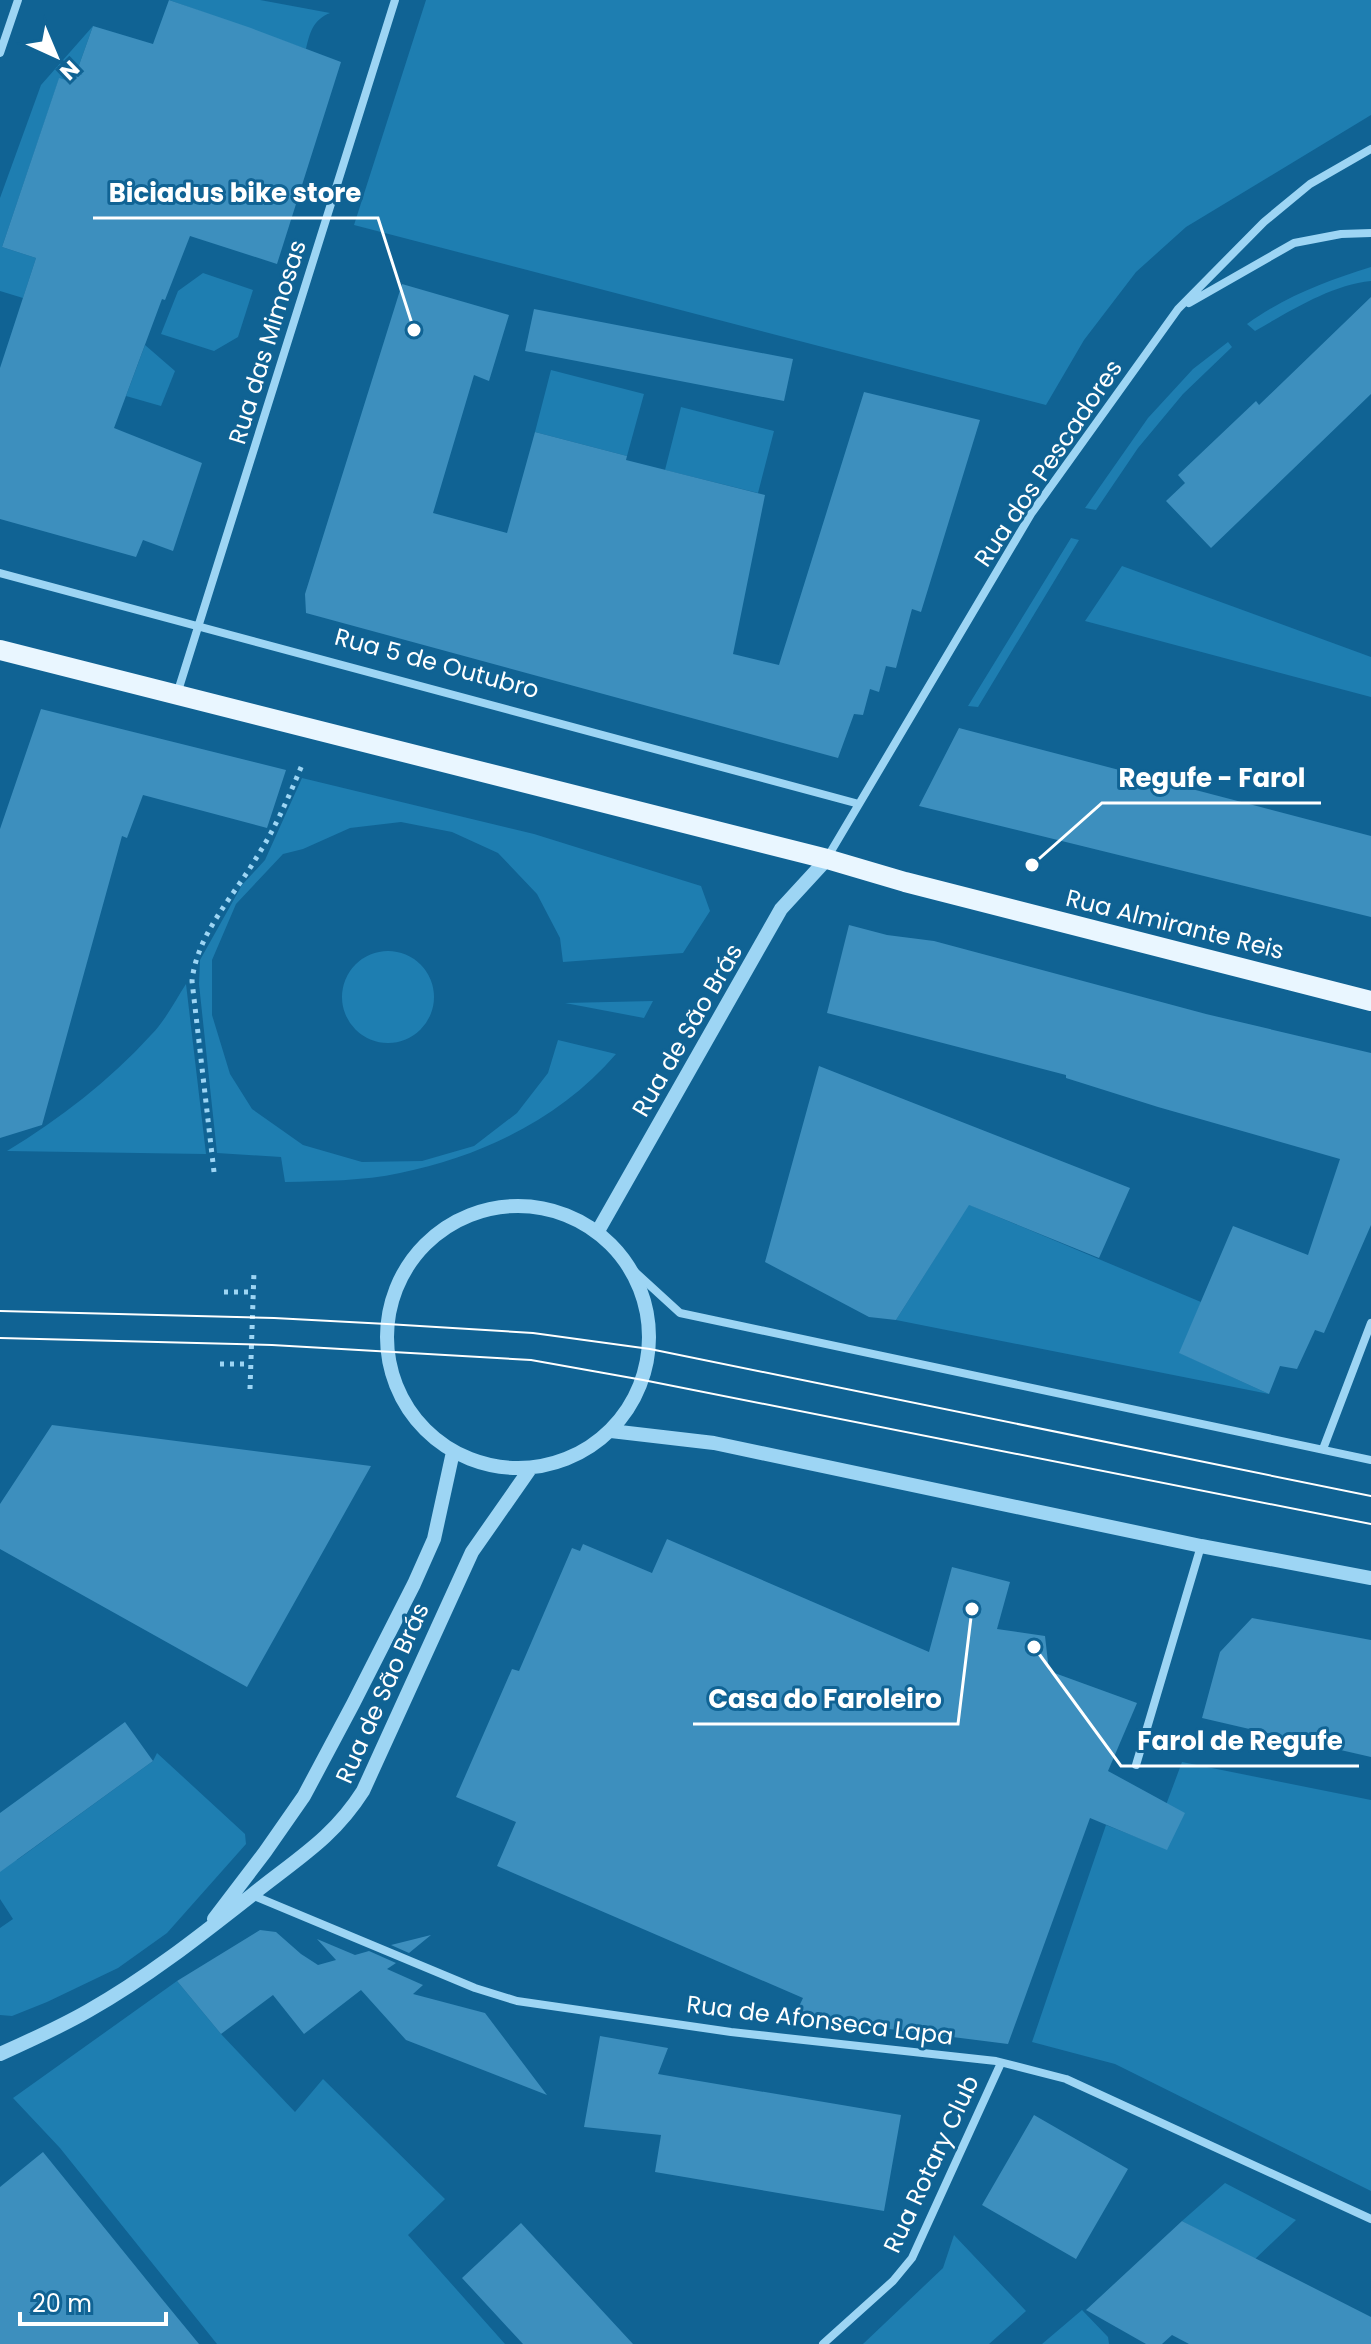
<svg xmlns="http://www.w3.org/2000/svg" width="1371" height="2344" viewBox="0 0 1371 2344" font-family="Poppins,sans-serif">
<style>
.green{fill:#1e7eb1}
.building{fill:#3d8fbe}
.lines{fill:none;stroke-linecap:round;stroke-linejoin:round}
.path{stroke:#9dd5f4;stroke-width:5;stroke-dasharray:4 6;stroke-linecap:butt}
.minor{stroke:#9dd5f4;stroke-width:8}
.tertiary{stroke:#9dd5f4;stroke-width:14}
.primary{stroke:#e9f6ff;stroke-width:20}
.tram{stroke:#fff;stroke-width:2}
.labels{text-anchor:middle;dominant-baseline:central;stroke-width:6;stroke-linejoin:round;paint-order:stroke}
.street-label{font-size:24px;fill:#fff;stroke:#106394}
.leader{fill:none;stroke:#fff;stroke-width:3}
.callout-dot{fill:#fff;stroke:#106394;stroke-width:3}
.callout-label{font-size:26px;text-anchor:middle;font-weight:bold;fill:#fff;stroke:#106394;stroke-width:6;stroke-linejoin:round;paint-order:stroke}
</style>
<rect width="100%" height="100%" fill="#106394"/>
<!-- green -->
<path class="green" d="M 169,0 L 260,0 L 330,13 C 313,20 310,32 306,49 Z
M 426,0 L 1371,0 L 1371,115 L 1186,227 L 1136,272 L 1084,340 L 1046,405 L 354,225 Z
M 93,26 L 73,82 L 59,79 L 2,247 L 36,258 L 23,298 L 0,291 L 0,198 L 41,85 Z
M 1371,267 L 1371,281 C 1331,285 1290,311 1255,331 L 1247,324 C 1286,296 1326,281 1371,267 Z
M 203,273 L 253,290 L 238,337 L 214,351 L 161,334 L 178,291 Z
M 1228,342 L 1232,347 L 1183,394 L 1138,448 L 1096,510 L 1085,508 L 1148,418 L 1193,369 Z
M 145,345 L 175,371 L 161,406 L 126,396 Z
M 551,370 L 644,394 L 627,456 L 535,432 Z
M 681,407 L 774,431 L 758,493 L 665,470 Z
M 1071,538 L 1079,540 L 978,707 L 968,706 Z
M 1122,566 L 1371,657 L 1371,697 L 1085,621 Z
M 302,778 L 534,834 L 701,886 L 710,911 L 683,953 L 563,962 L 560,938 L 537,894 L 498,853 L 452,832 L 401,822 L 350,828 L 303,849 L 283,854 L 236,904 L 212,960 L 212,1015 L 230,1074 L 252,1109 L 303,1145 L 362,1162 L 422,1161 L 474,1146 L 517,1113 L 548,1073 L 558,1040 L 616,1054 C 561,1118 483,1156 400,1173 C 363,1181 323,1181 285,1182 L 281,1157 L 217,1153 L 199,984 L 200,960 L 242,885 L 265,860 Z
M342 997a46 46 0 1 1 92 0a46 46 0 1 1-92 0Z
M 186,984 L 206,1154 L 7,1151 C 60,1119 109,1081 151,1035 C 165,1021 175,1001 186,984 Z
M 653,1001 L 644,1018 L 565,1003 Z
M 927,1187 L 1201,1302 L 1180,1353 L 1269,1394 L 896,1320 L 937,1255 Z
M 157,1753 L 245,1834 L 246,1844 L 167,1933 L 118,1968 L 47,2002 L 12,2016 L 0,2015 L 0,1928 L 13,1919 L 0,1899 L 0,1853 L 17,1860 L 153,1761 Z
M 1182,1762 L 1371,1800 L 1371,2191 L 1115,2064 L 1032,2042 L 1106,1825 L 1167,1849 L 1166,1805 Z
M 177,1981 L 221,2034 L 295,2112 L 323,2079 L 445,2199 L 408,2235 L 505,2344 L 217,2344 L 60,2148 L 13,2098 Z
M 1225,2183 L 1296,2220 L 1254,2260 L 1182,2221 Z
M 954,2235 L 1026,2311 L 989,2344 L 863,2344 L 943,2268 Z
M 1082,2310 L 1108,2337 L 1109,2344 L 1042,2344 Z"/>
<!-- building -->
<path class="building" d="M 169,0 L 251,28 L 341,62 L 277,264 L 190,236 L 165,300 L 162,299 L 114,428 L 202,463 L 173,551 L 143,540 L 136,557 L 0,519 L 0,368 L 36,258 L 2,247 L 59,78 L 73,82 L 93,26 L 153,44 Z
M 402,284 L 509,315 L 489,381 L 474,375 L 433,513 L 507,533 L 535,432 L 627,456 L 626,460 L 765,495 L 733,654 L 779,665 L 864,392 L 980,420 L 921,612 L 912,609 L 896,668 L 886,666 L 879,692 L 870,689 L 863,715 L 854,714 L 838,758 L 306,613 L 305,594 Z
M 1371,297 L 1371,394 L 1211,548 L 1166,501 L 1185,483 L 1178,475 L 1256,401 L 1259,405 Z
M 534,309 L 793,359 L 784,401 L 525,351 Z
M 41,709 L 286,770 L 267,828 L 143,795 L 127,838 L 122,836 L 42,1125 L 0,1138 L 0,829 Z
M 959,728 L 1371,836 L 1371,917 L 919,806 Z
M 849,925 L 887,935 L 934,941 L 1206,1014 L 1371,1053 L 1371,1225 L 1324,1333 L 1315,1330 L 1297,1369 L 1280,1366 L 1269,1394 L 1179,1353 L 1233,1226 L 1308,1255 L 1340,1159 L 1158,1107 L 1066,1078 L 1066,1075 L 827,1013 Z
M 819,1066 L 1130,1188 L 1099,1258 L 969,1205 L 896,1320 L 869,1317 L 765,1262 Z
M 52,1425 L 371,1466 L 247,1687 L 0,1549 L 0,1504 Z
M 667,1539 L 929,1652 L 952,1567 L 1010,1582 L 997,1629 L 1045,1636 L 1049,1671 L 1137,1703 L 1108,1771 L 1185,1813 L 1167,1850 L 1090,1818 L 1008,2044 L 794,2017 L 803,1998 L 497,1866 L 516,1822 L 456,1797 L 512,1669 L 519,1671 L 572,1548 L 580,1551 L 583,1544 L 652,1573 Z
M 1252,1618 L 1371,1640 L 1371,1757 L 1202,1718 L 1220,1652 Z
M 125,1722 L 153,1761 L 0,1872 L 0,1813 Z
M 260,1930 L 276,1932 L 301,1954 L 318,1965 L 336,1960 L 317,1939 L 355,1955 L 369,1951 L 396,1963 L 387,1969 L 423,1985 L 413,1994 L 485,2013 L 547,2095 L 406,2040 L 361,1990 L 304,2034 L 273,1995 L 221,2034 L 177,1981 Z
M 431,1935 L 409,1953 L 391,1945 Z
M 600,2036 L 668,2048 L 658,2074 L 901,2115 L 884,2211 L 655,2172 L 661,2135 L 584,2127 Z
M 1034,2115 L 1128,2169 L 1076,2259 L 982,2205 Z
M 43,2152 L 162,2299 L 199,2344 L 0,2344 L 0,2187 Z
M 1182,2221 L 1371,2317 L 1371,2344 L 1189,2344 L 1172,2335 L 1162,2344 L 1146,2344 L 1086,2310 Z
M 521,2223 L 633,2344 L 523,2344 L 462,2278 Z"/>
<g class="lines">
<!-- path -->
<path class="path" d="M 214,1172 L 192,981 C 197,933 235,895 258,855 C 276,827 289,796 302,765
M 224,1292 L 252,1292
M 220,1364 L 250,1364
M 250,1389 L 254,1271"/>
<!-- minor -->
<path class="minor" d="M 0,53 L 18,0
M 1189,303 L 1294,243 L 1341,234 L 1371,233
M 0,573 L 859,804
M 177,694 L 395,0
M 827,858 L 1031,514 L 1178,309 L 1264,222 L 1310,184 L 1371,149
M 633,1270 L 680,1313 L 1371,1460
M 1323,1449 L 1371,1323
M 1136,1765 L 1201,1546
M 252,1895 L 475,1988 L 517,2001 L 731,2032 L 996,2061 L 1066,2079 L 1371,2219
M 823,2344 L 893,2281 L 912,2258 L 1001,2063"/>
<!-- tertiary -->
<path class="tertiary" d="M387 1337a131 131 0 1 1 262 0a131 131 0 1 1-262 0Z
M 598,1231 L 781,909 L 827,859
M 611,1431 L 714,1443 L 1201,1546 L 1371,1578
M 214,1919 L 265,1852 L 304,1796 L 353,1704 L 414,1584 L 434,1539 L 453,1452
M 0,2054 C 29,2041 60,2027 88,2011 C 150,1976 206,1931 262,1887 C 303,1855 335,1835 363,1791 L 472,1552 L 530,1469"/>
<!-- primary -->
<path class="primary" d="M 0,650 L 827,859 L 905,882 L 1371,1001"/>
<!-- tram -->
<path class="tram" d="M 0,1311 L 274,1318 L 387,1324 L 533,1333 L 650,1349 L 1371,1496
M 0,1338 L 272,1345 L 531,1360 L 643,1380 L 1371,1524"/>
</g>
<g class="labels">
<!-- street labels -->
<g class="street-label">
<text transform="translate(267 342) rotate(-73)">Rua das Mimosas</text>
<text transform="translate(1048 463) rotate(-56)">Rua dos Pescadores</text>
<text transform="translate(437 663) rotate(15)">Rua 5 de Outubro</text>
<text transform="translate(1175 924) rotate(14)">Rua Almirante Reis</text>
<text transform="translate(687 1030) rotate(-60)">Rua de São Brás</text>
<text transform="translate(382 1693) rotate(-66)">Rua de São Brás</text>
<text transform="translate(820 2020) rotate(7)">Rua de Afonseca Lapa</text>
<text transform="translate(931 2164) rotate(-65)">Rua Rotary Club</text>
</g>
</g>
<!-- callouts -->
<path class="leader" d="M414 330L378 218H93M1032 865L1102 803H1321M972 1609L958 1724H693M1034 1647L1121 1766H1359"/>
<g class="callout-dot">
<circle cx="414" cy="330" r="8"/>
<circle cx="1032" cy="865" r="8"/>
<circle cx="972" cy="1609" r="8"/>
<circle cx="1034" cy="1647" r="8"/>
</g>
<g class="callout-label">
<text x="235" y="202">Biciadus bike store</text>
<text x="1212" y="787">Regufe - Farol</text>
<text x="825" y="1708">Casa do Faroleiro</text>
<text x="1240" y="1750">Farol de Regufe</text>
</g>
<!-- north arrow -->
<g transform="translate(56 56) rotate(136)" stroke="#106394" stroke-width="6" paint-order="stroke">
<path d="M0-6L14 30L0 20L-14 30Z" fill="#ffffff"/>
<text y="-12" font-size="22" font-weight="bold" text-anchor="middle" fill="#ffffff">N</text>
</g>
<!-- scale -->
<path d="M20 2312v12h146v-12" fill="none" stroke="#ffffff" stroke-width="4"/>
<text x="32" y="2312" font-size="24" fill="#ffffff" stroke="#106394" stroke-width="6" paint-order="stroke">20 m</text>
</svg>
